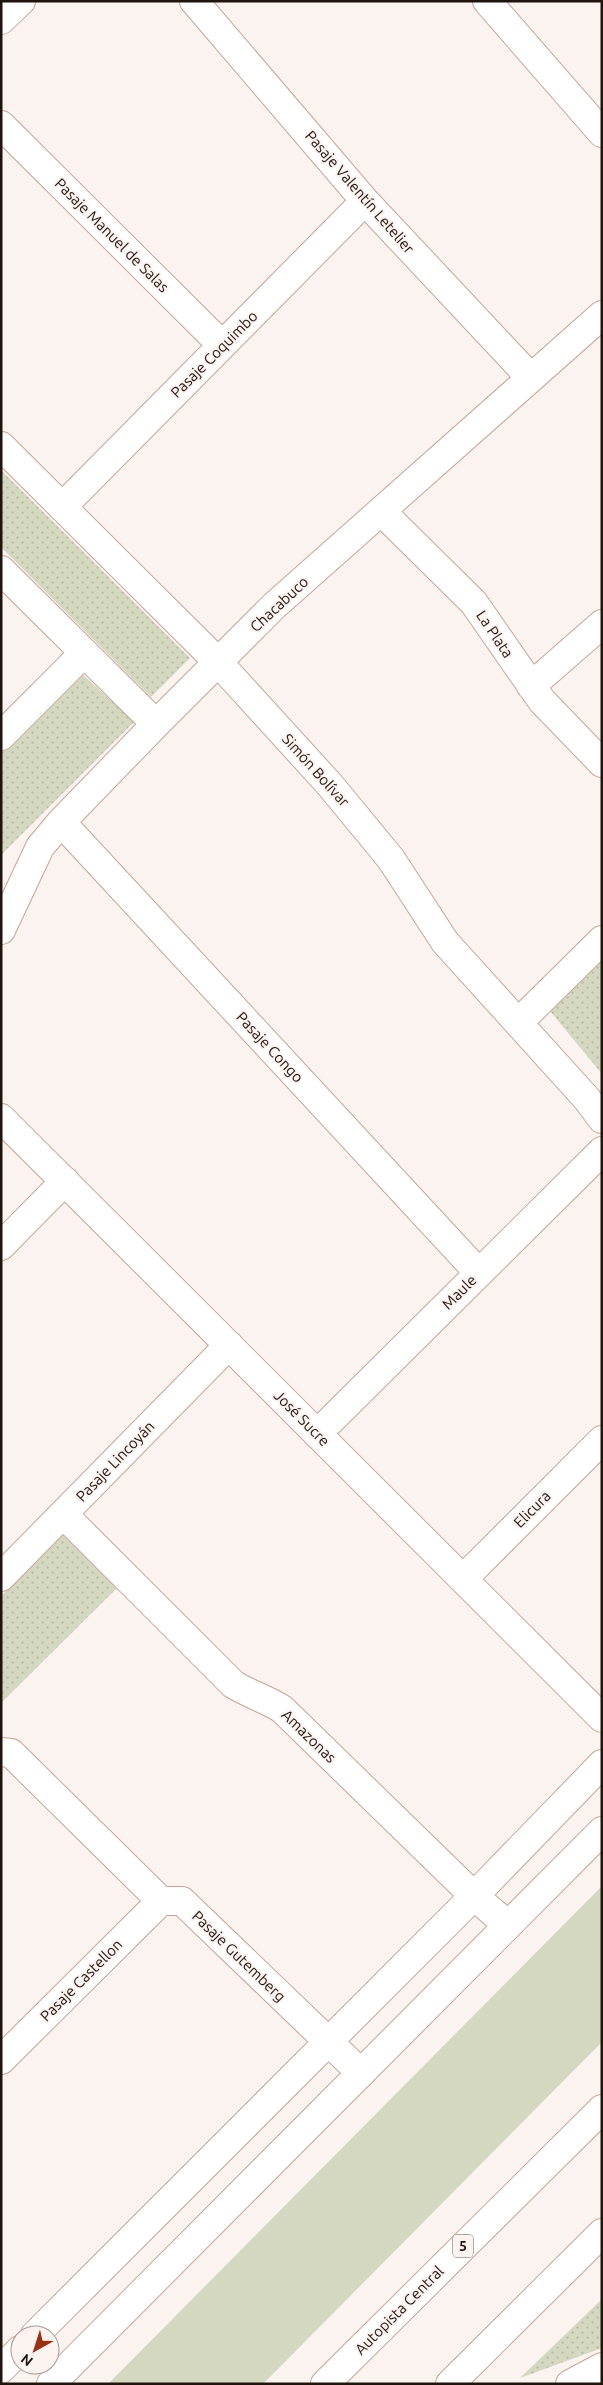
<svg xmlns="http://www.w3.org/2000/svg" width="603" height="2385" viewBox="0 0 603 2385" font-family="Ubuntu,sans-serif">
<style>
.grass{fill:url(#grass-dots)}
.park{fill:#d5d8c0}
.lines{fill:none;stroke-linecap:round;stroke-linejoin:round}
.minor-casing{stroke:#c7a596;stroke-width:30}
.tertiary-casing{stroke:#c7a596;stroke-width:30}
.motorway-casing{stroke:#c7a596;stroke-width:30}
.minor{stroke:#fff;stroke-width:28}
.tertiary{stroke:#fff;stroke-width:28}
.motorway{stroke:#fff;stroke-width:28}
.labels{text-anchor:middle;dominant-baseline:central;stroke-width:4;stroke-linejoin:round;paint-order:stroke}
.shield{fill:#fbf3f0;stroke:#625752;stroke-width:1}
.shield-label{font-size:14px;font-weight:bold;fill:#20140e}
.street-label{font-size:15px;fill:#20140e;stroke:#fbf3f0}
</style>
<defs>
<pattern id="grass-dots" width="8" height="8" patternUnits="userSpaceOnUse" patternTransform="scale(1.25)"><rect width="8" height="8" fill="#d5d8c0"/><path d="M2 2h.1M6 6h.1" fill="none" stroke="#b7b8a4" stroke-width="1.8" stroke-linecap="round"/></pattern>
</defs>
<rect width="100%" height="100%" fill="#fbf3f0"/>
<!-- grass -->
<path class="grass" d="M 1,470 L 190,658 L 151,697 L 1,547 Z
M 82,674 L 134,722 L 1,855 L 1,750 Z
M 602,958 L 602,1074 L 550,1011 Z
M 68,1530 L 121,1584 L 1,1703 L 1,1596 Z
M 602,2299 L 602,2348 L 520,2378 Z"/>
<!-- park -->
<path class="park" d="M 602,1886 L 602,2042 L 263,2384 L 108,2384 Z"/>
<g class="lines">
<defs>
<path id="minor" d="M 194,1 L 365,201 L 531,378
M 487,1 L 602,133
M 1,20 L 21,1
M 1,125 L 222,345
M 1,446 L 218,662 L 330,785 L 391,859 L 445,942 L 587,1099 L 602,1119
M 62,507 L 365,201
M 381,511 L 474,603 L 542,701 L 602,763
M 1,570 L 156,724
M 531,686 L 602,624
M 1,736 L 84,653
M 61,822 L 479,1273
M 1,930 L 40,847 L 61,822 L 156,724 L 274,606 L 602,315
M 519,1022 L 602,940
M 1,1118 L 602,1718
M 1,1246 L 65,1181
M 317,1434 L 602,1151
M 63,1514 L 233,1684 C 249,1694 266,1699 282,1709 L 474,1896 L 508,1925
M 1,1577 L 229,1345
M 463,1579 L 602,1440
M 1,1752 L 11,1753 L 161,1901 L 182,1901 L 361,2073
M 1,2060 L 161,1901
M 35,2335 L 474,1896 L 602,1764
M 1,2369 L 20,2350"/>
<path id="tertiary" d="M 51,2384 L 602,1831"/>
<path id="motorway" d="M 325,2384 L 602,2109
M 450,2384 L 602,2233
M 570,2384 L 602,2367"/>
</defs>
<!-- minor casing -->
<use href="#minor" class="minor-casing"/>
<!-- tertiary casing -->
<use href="#tertiary" class="tertiary-casing"/>
<!-- motorway casing -->
<use href="#motorway" class="motorway-casing"/>
<!-- minor -->
<use href="#minor" class="minor"/>
<!-- tertiary -->
<use href="#tertiary" class="tertiary"/>
<!-- motorway -->
<use href="#motorway" class="motorway"/>
</g>
<g class="labels">
<!-- shield labels -->
<rect class="shield" x="453" y="2234.5" width="20" height="23" rx="4"/>
<g class="shield-label">
<text x="463" y="2246">5</text>
</g>
<!-- street labels -->
<g class="street-label">
<text transform="translate(360 192) rotate(49)">Pasaje Valentín Letelier</text>
<text transform="translate(112 235) rotate(45)">Pasaje Manuel de Salas</text>
<text transform="translate(214 354) rotate(-45)">Pasaje Coquimbo</text>
<text transform="translate(279 604) rotate(-43)">Chacabuco</text>
<text transform="translate(495 634) rotate(56)">La Plata</text>
<text transform="translate(316 770) rotate(48)">Simón Bolívar</text>
<text transform="translate(270 1047) rotate(47)">Pasaje Congo</text>
<text transform="translate(459 1292) rotate(-45)">Maule</text>
<text transform="translate(302 1418) rotate(45)">José Sucre</text>
<text transform="translate(115 1461) rotate(-46)">Pasaje Lincoyán</text>
<text transform="translate(532 1509) rotate(-45)">Elicura</text>
<text transform="translate(309 1736) rotate(44)">Amazonas</text>
<text transform="translate(239 1956) rotate(44)">Pasaje Gutemberg</text>
<text transform="translate(81 1980) rotate(-45)">Pasaje Castellon</text>
<text transform="translate(399 2310) rotate(-45)">Autopista Central</text>
</g>
</g>
<!-- border -->
<rect width="603" height="2385" fill="none" stroke="#20140e" stroke-width="5"/>
<!-- north arrow -->
<g transform="translate(35 2350) rotate(219)"><circle r="24" fill="#fbf3f0" stroke="#a39a96"/>
<path d="M0-4L9 19L0 12L-9 19Z" fill="#993117"/>
<text y="-8" font-size="14" font-weight="bold" text-anchor="middle" fill="#20140e">N</text>
</g>
</svg>
